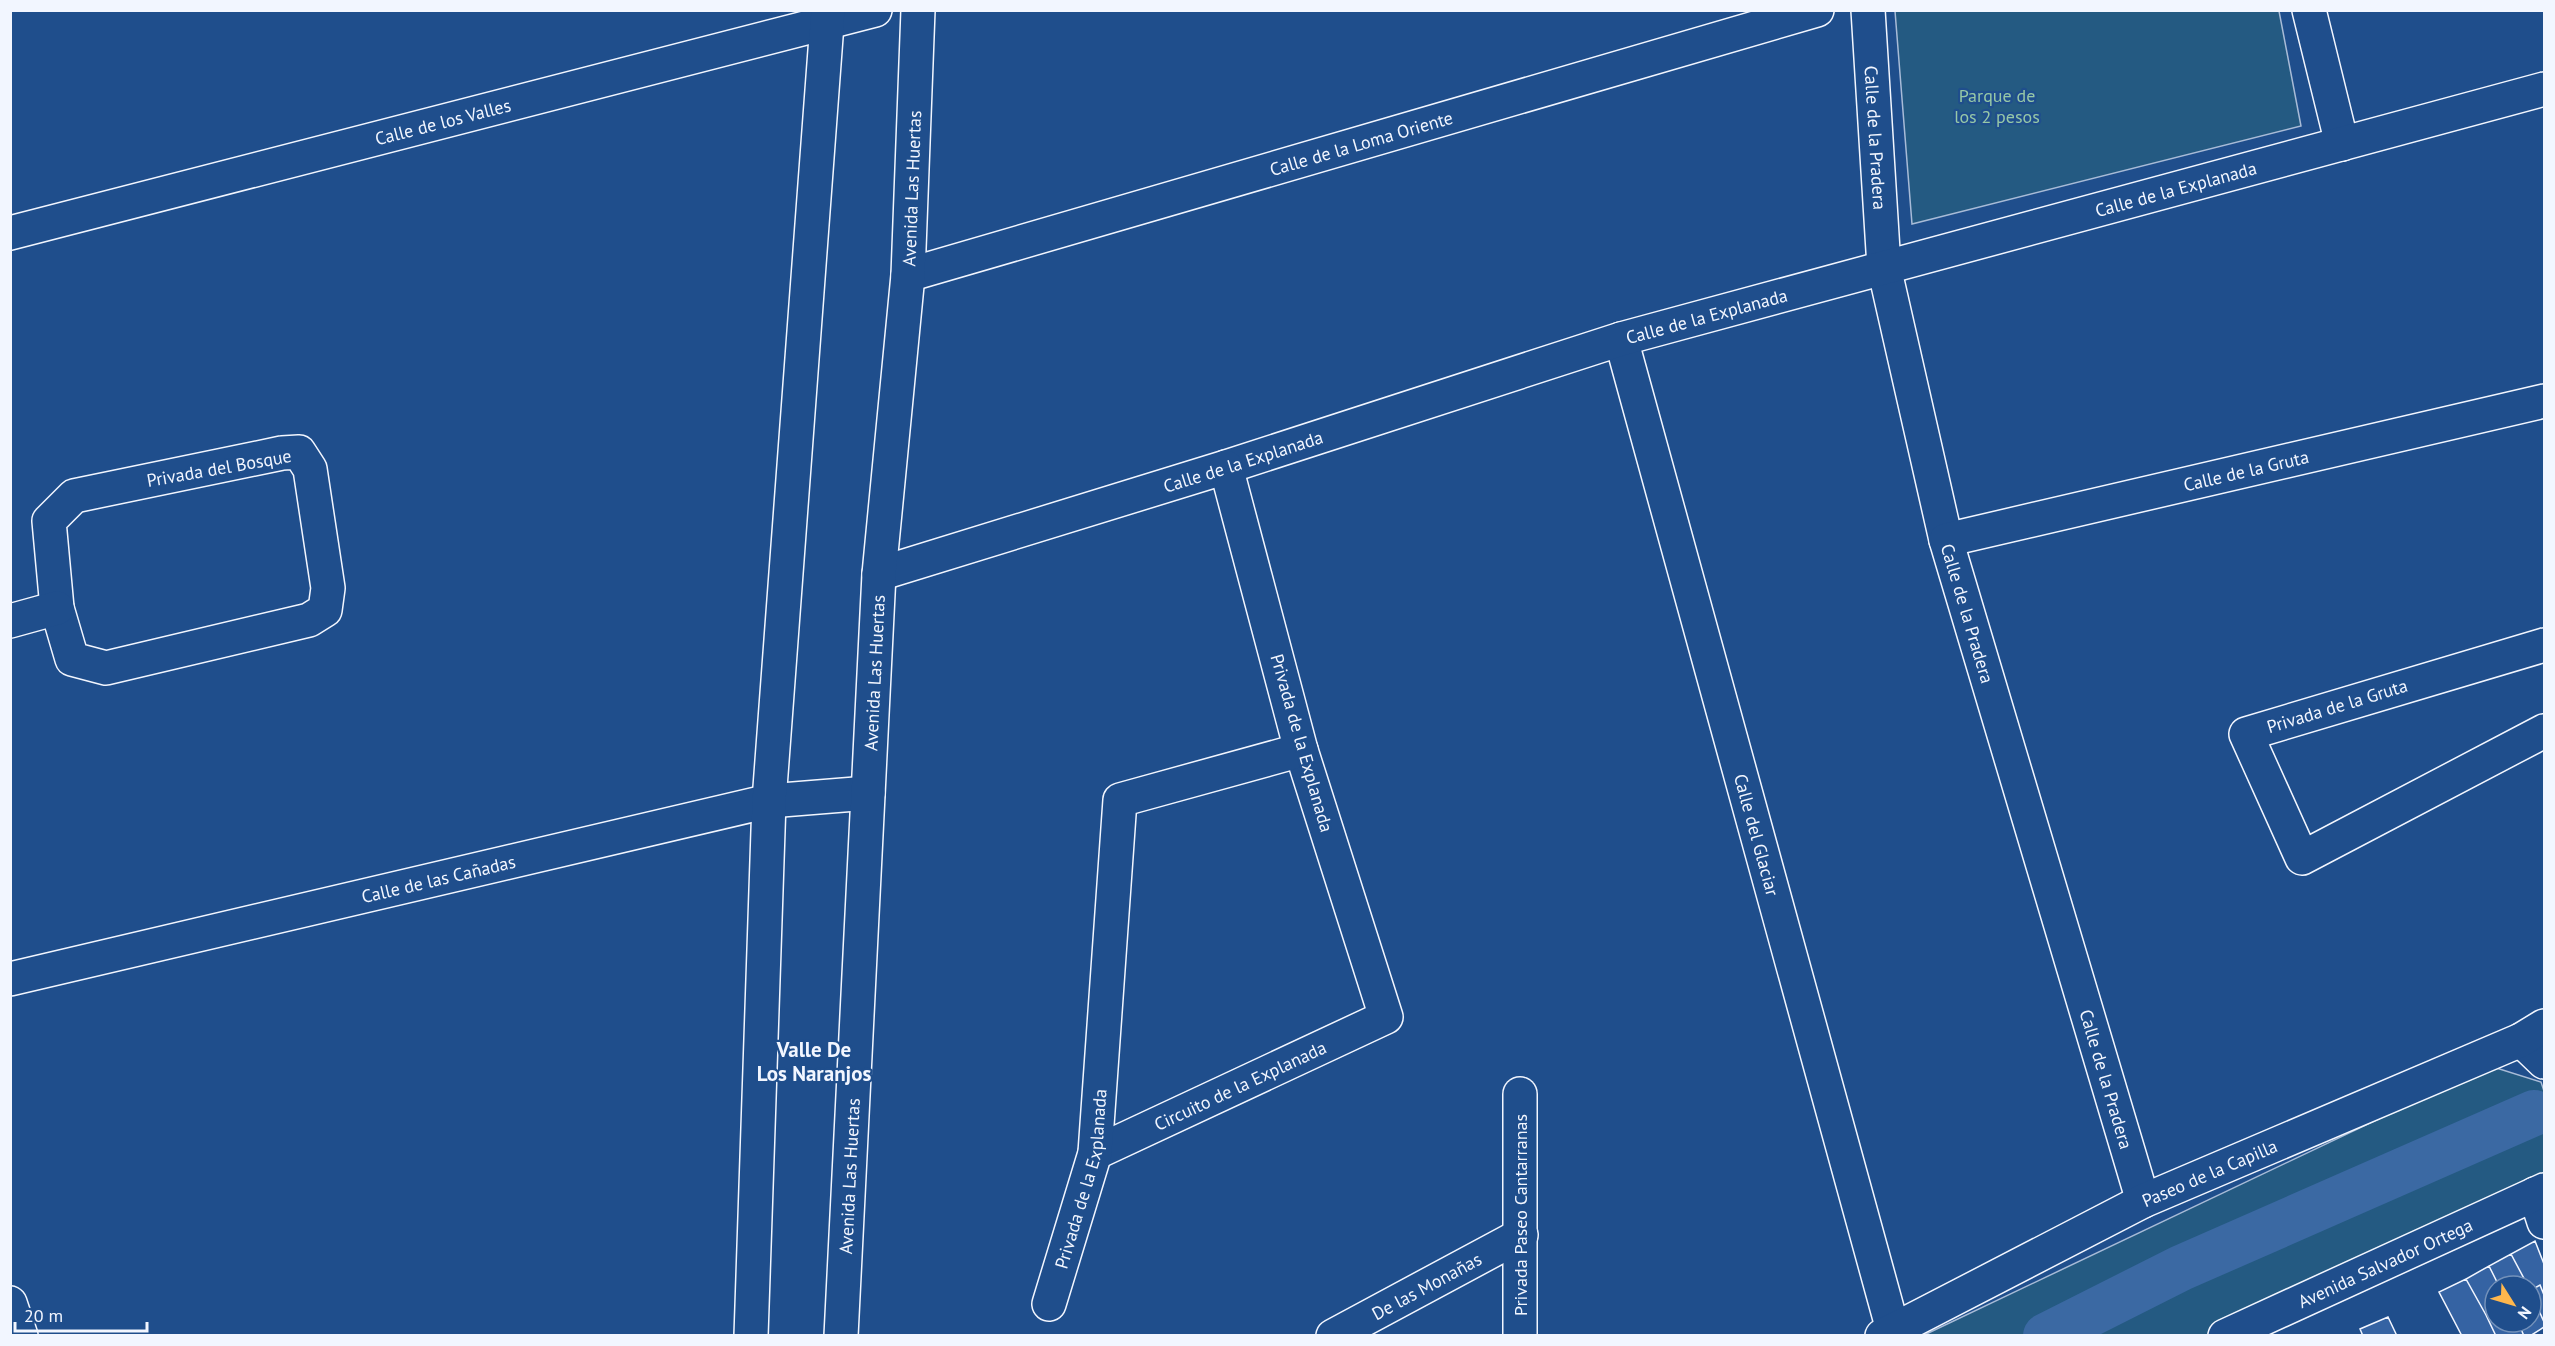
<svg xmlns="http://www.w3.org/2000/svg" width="2555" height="1346" viewBox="0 0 2555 1346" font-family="'PT Sans',sans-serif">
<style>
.green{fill:#245a82;stroke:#a8bbd7;stroke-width:1.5}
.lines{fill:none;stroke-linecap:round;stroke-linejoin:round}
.canal{stroke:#3b69a3;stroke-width:46}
.building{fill:#3563a3;stroke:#f2f6ff;stroke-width:1.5}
.minor-casing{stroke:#f2f6ff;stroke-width:36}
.major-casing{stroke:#f2f6ff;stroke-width:36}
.minor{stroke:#1f4e8c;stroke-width:33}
.major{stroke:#1f4e8c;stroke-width:33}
.labels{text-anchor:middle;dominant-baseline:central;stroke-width:4.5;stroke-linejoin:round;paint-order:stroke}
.park-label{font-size:18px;fill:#97c8a6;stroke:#1f4e8c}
.street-label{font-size:18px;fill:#f2f6ff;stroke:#1f4e8c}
.quarter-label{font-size:21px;font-weight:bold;fill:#f2f6ff;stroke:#1f4e8c}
</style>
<rect width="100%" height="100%" fill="#1f4e8c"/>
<!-- green -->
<path class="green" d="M 1895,11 L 2279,11 L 2301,126 L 1912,224 Z
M 2490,1066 L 2541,1082 L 2544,1091 L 2544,1175 L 2219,1335 L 1922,1336 Z"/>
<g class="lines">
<!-- canal -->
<path class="canal" d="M 2046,1336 L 2181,1268 L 2534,1113"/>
</g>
<!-- building -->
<path class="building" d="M 2535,1241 L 2544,1264 L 2544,1295 L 2540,1285 L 2531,1290 L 2531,1286 L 2528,1286 L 2511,1254 Z
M 2511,1254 L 2528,1286 L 2499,1286 L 2489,1266 Z
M 2489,1266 L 2499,1286 L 2495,1286 L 2495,1309 L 2486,1315 L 2466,1279 Z
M 2466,1279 L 2486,1315 L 2496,1336 L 2462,1336 L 2439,1292 Z
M 2540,1285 L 2544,1295 L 2544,1322 L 2531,1293 L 2531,1290 Z
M 2531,1293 L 2544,1322 L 2544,1327 L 2530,1336 L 2524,1336 L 2518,1322 L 2531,1322 Z
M 2495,1309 L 2495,1322 L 2518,1322 L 2524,1336 L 2496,1336 L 2486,1315 Z
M 2388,1317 L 2397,1336 L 2363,1336 L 2360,1329 Z"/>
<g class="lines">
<defs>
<g id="minor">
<path id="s1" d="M 1868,10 L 1884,267 L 1946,540 L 2143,1201"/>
<path d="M 2309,10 L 2342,144"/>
<path id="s2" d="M 10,233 L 875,10"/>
<path id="s3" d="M 908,275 L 1817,10"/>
<path id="s4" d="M 1621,339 L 1893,1330"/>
<path d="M 299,452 L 310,469 L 328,588 L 325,610 L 309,620 L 106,668 L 72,659 L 57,608 L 49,521 L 74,496 L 282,453 Z"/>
<path id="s5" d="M 1946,540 L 2544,401"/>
<path id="s6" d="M 879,574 L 1226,467 L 1621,339 L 2544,89"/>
<path d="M 10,621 L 57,608"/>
<path d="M 2544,645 L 2246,734 L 2302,858 L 2544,731"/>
<path id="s7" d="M 10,979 L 769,801 L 868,793"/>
<path d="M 1520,1094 L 1520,1336"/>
<path id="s8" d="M 1095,1153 L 1386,1017 L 1301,750 L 1226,467"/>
<path d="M 10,1303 L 21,1336"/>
<path id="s9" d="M 1049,1304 L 1095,1153 L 1120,800 L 1301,750"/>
<path d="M 751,1336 L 769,801 L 828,10"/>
<path id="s10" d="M 841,1336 L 879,574 L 908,275 L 918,10"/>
<path id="s11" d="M 1333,1336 L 1521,1235"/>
</g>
<g id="major">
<path d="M 2521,1040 L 2544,1062"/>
<path d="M 2535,1194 L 2544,1222"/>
<path id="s12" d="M 1882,1336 L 2143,1201 L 2521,1040 L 2544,1026"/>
<path id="s13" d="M 2225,1336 L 2544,1190"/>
</g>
</defs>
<!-- minor casing -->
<use href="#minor" class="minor-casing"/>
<!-- major casing -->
<use href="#major" class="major-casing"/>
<!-- minor -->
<use href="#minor" class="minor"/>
<!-- major -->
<use href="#major" class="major"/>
</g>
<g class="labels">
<!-- park labels -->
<g class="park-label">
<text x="1997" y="95">Parque de<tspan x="1997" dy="21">los 2 pesos</tspan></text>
</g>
<!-- street labels -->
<g class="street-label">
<text stroke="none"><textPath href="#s2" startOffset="447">Calle de los Valles</textPath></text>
<text stroke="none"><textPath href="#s1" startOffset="128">Calle de la Pradera</textPath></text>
<text stroke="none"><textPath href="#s3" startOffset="472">Calle de la Loma Oriente</textPath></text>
<text stroke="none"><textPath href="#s10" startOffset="1150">Avenida Las Huertas</textPath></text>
<text stroke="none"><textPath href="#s6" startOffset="1353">Calle de la Explanada</textPath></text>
<text stroke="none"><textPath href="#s6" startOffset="867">Calle de la Explanada</textPath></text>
<text stroke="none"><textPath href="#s6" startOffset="381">Calle de la Explanada</textPath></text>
<text transform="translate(219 468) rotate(-10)">Privada del Bosque</text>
<text stroke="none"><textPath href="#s5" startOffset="308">Calle de la Gruta</textPath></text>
<text stroke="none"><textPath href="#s1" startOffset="614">Calle de la Pradera</textPath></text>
<text stroke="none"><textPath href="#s10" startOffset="664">Avenida Las Huertas</textPath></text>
<text transform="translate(2337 706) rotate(-17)">Privada de la Gruta</text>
<text transform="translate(1302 743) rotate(74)">Privada de la Explanada</text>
<text stroke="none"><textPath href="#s4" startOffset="514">Calle del Glaciar</textPath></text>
<text stroke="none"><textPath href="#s7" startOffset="440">Calle de las Cañadas</textPath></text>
<text stroke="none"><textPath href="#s1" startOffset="1100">Calle de la Pradera</textPath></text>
<text stroke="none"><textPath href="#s8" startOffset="160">Circuito de la Explanada</textPath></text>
<text stroke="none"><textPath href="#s12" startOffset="366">Paseo de la Capilla</textPath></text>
<text stroke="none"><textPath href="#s10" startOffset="160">Avenida Las Huertas</textPath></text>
<text stroke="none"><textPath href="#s9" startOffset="130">Privada de la Explanada</textPath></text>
<text transform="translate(1520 1215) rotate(-90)">Privada Paseo Cantarranas</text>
<text stroke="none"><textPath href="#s13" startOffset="176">Avenida Salvador Ortega</textPath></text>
<text stroke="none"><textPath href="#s11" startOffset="106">De las Monañas</textPath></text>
</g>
<!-- quarter labels -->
<g class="quarter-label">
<text x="814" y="1049">Valle De<tspan x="814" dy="24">Los Naranjos</tspan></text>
</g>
</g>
<!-- border -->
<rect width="2555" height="1346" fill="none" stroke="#f2f6ff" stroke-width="24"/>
<!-- north arrow -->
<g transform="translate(2513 1304) rotate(127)"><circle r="28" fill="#1f4e8c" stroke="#7391ba" stroke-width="1.5"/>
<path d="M0-4.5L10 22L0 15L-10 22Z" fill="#ffb74d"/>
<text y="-9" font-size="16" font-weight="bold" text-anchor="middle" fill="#f2f6ff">N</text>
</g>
<!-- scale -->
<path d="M15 1322v9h132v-9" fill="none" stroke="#f2f6ff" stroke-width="3"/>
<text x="24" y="1322" font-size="18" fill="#f2f6ff" stroke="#1f4e8c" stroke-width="4.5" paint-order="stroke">20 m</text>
</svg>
